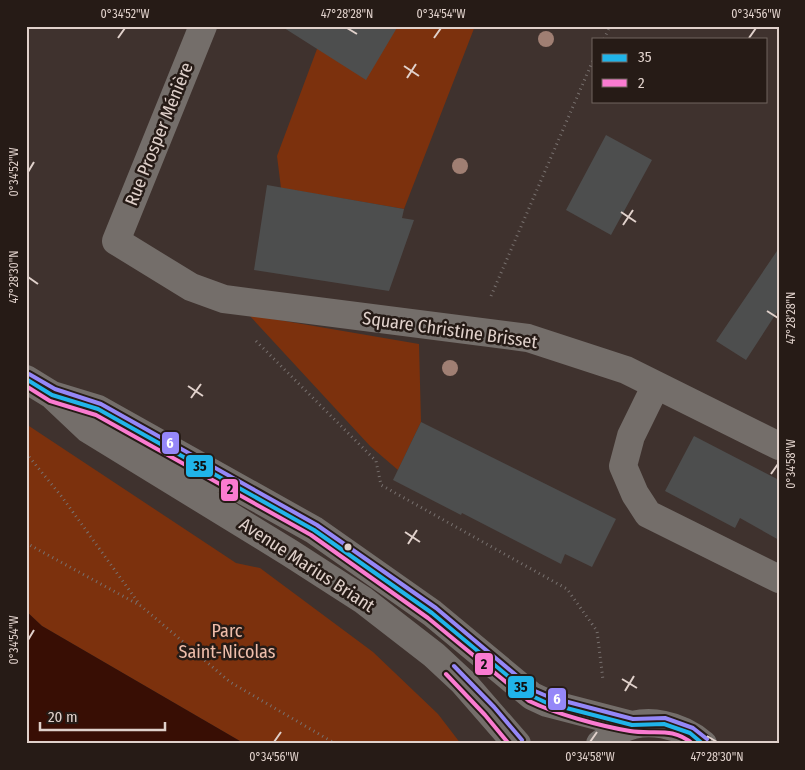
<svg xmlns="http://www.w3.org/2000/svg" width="805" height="770" viewBox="0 0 805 770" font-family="'Fira Sans Condensed',sans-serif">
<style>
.green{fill:#7c310d}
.water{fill:#380e04}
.building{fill:#4d4e4e}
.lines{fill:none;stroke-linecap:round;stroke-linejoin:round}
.path{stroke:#78716f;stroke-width:3;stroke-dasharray:1 4;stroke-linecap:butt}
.street{stroke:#746e6a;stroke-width:28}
.bus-1-casing{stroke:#261b16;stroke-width:8}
.bus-2-casing{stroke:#261b16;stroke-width:8}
.bus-3-casing{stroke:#261b16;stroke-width:8}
.bus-1{stroke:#20b4e9;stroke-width:4}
.bus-2{stroke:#fa7bd1;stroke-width:4}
.bus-3{stroke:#9587f8;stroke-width:4}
.tree{fill:#a07f73}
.ticks{fill:none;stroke:#e0d1cb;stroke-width:2}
.bus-dot{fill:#e0d1cb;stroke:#261b16;stroke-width:2}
.labels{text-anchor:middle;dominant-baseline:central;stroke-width:5;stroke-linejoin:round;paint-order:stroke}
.street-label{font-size:18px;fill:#e0d1cb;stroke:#261b16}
.park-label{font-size:18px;fill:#efbeab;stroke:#261b16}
.line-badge{stroke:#261b16;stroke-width:2}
.badge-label{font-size:14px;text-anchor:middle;font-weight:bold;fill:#fff}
.pale-badge-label{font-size:14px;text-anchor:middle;font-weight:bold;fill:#111}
.neatline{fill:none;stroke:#e0d1cb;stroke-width:2}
.ticks-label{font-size:12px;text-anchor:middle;fill:#e0d1cb}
</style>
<rect width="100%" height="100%" fill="#3f322e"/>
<!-- green -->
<path class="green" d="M 398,26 L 475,26 L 404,209 L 281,188 L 277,156 L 317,49 Z
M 249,315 L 419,344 L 421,422 L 398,470 L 370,446 Z
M 26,424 L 236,563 L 260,568 L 373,652 L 438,714 L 461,744 L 245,744 L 42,626 L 26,611 Z"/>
<!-- water -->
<path class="water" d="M 26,611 L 42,626 L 245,744 L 26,744 Z"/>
<!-- building -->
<path class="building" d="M 281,26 L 398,26 L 366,80 Z
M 606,135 L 652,160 L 611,235 L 566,210 Z
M 267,185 L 404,209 L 402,218 L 414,220 L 389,291 L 254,270 Z
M 779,248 L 779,309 L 746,360 L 716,341 Z
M 421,422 L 616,519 L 592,567 L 565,554 L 561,564 L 462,513 L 461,515 L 393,480 Z
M 694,436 L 779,480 L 779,540 L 740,518 L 735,528 L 665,491 Z"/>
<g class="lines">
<!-- path -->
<path class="path" d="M 604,39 L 610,26
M 491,296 L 594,58
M 256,341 L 376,461 L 381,485 L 567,589 L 597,631 L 603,680
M 26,453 L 62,497 L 140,605
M 26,543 L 141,606 L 230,682 L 336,744"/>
<!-- street -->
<path class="street" d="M 203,26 L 116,241 L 191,287 L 224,299 L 528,338 L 626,370 L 779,446
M 26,379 L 52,395 L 88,429 L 290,553 L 363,600 L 434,655 L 463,682 L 517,744
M 656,385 L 631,436 L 623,466 L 635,494 L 648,514 L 779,579
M 52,395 L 98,409 L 314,530 L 432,613 L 532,696 L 547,703 L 632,725
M 600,744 C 607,739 613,734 620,730 C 647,716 681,725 703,744"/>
<defs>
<path id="bus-1" d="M 26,379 L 52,395 L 98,409 L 314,530 L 432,613 L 532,696 L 547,703 L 632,725 L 664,724 L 690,733 L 703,744"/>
<path id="bus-2" d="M 26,386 L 50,401 L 96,415 L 311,535 L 428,618 L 529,701 C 556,714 600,726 630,731 C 654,735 672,726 693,744
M 446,674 L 485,715 L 509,744"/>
<path id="bus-3" d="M 29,374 L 55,389 L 101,404 L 317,525 L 436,608 L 535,691 L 549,697 L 633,719 L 665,718 L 693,728 L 707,739
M 454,666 L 494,707 L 522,740"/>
</defs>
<!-- bus-1 casing -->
<use href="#bus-1" class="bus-1-casing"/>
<!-- bus-2 casing -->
<use href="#bus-2" class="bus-2-casing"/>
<!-- bus-3 casing -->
<use href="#bus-3" class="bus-3-casing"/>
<!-- bus-1 -->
<use href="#bus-1" class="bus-1"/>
<!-- bus-2 -->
<use href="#bus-2" class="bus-2"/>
<!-- bus-3 -->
<use href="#bus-3" class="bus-3"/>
</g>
<!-- trees -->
<g class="tree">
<circle cx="546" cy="39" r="8"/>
<circle cx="460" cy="166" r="8"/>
<circle cx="450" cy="368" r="8"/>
</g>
<!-- ticks -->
<path class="ticks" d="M 347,28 L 357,34M 118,38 L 125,28M 434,38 L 441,28M 749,38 L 756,28M 404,66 L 419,76M 407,78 L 416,64M 28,172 L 34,162M 621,212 L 636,222M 623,225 L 633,210M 28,277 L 38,284M 767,311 L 778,318M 188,386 L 203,396M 191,398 L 201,384M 771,474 L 778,464M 405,532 L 420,542M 408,544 L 417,530M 28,640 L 34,630M 622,679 L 637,688M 625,691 L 634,676M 707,736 L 717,742M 274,742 L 281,732M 590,742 L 597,732"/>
<!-- markers -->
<circle class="bus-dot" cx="348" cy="547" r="4.5"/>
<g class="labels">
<!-- street labels -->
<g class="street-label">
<text transform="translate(159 134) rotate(-68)">Rue Prosper Ménière</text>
<text transform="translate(450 330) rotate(8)">Square Christine Brisset</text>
<text transform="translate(307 565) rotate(33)">Avenue Marius Briant</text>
</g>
<!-- park labels -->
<g class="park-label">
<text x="227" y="631">Parc<tspan x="227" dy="21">Saint-Nicolas</tspan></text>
</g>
</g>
<g class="line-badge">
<rect x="161" y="431" width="19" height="24" rx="5" fill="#9587f8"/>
<rect x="185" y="454" width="29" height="24" rx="5" fill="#20b4e9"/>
<rect x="220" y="478" width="19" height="24" rx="5" fill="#fa7bd1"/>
<rect x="474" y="652" width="20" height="24" rx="5" fill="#fa7bd1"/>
<rect x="507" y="675" width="28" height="24" rx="5" fill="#20b4e9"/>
<rect x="547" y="687" width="20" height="24" rx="5" fill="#9587f8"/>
</g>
<g class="badge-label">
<text x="170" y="448">6</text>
<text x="557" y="704">6</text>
</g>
<g class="pale-badge-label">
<text x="200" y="471">35</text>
<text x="230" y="494">2</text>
<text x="484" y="669">2</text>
<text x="521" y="692">35</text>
</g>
<!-- border -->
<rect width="805" height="770" fill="none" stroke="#261b16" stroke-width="55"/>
<!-- legend -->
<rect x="592" y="38" width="175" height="65" fill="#261b16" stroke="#70645e"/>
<rect x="602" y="54" width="25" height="8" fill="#20b4e9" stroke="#70645e"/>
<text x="638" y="62" font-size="15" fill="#e0d1cb">35</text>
<rect x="602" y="79" width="25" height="8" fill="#fa7bd1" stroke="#70645e"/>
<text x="638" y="88" font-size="15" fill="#e0d1cb">2</text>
<!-- scale -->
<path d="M40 722v8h125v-8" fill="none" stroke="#e0d1cb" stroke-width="2.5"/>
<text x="48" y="722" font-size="15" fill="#e0d1cb" stroke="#261b16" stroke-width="4" paint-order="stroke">20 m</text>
<rect x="28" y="28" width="750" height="714" class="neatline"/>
<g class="ticks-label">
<text x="125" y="18">0°34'52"W</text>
<text x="347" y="18">47°28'28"N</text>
<text x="441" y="18">0°34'54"W</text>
<text x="756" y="18">0°34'56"W</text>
<text transform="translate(14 172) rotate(-90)" y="4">0°34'52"W</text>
<text transform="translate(14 277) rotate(-90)" y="4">47°28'30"N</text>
<text transform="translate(791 318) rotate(-90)" y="4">47°28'28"N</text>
<text transform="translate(791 464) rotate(-90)" y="4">0°34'58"W</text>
<text transform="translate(14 640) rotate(-90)" y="4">0°34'54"W</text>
<text x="274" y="761">0°34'56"W</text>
<text x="590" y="761">0°34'58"W</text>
<text x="717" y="761">47°28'30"N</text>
</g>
</svg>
